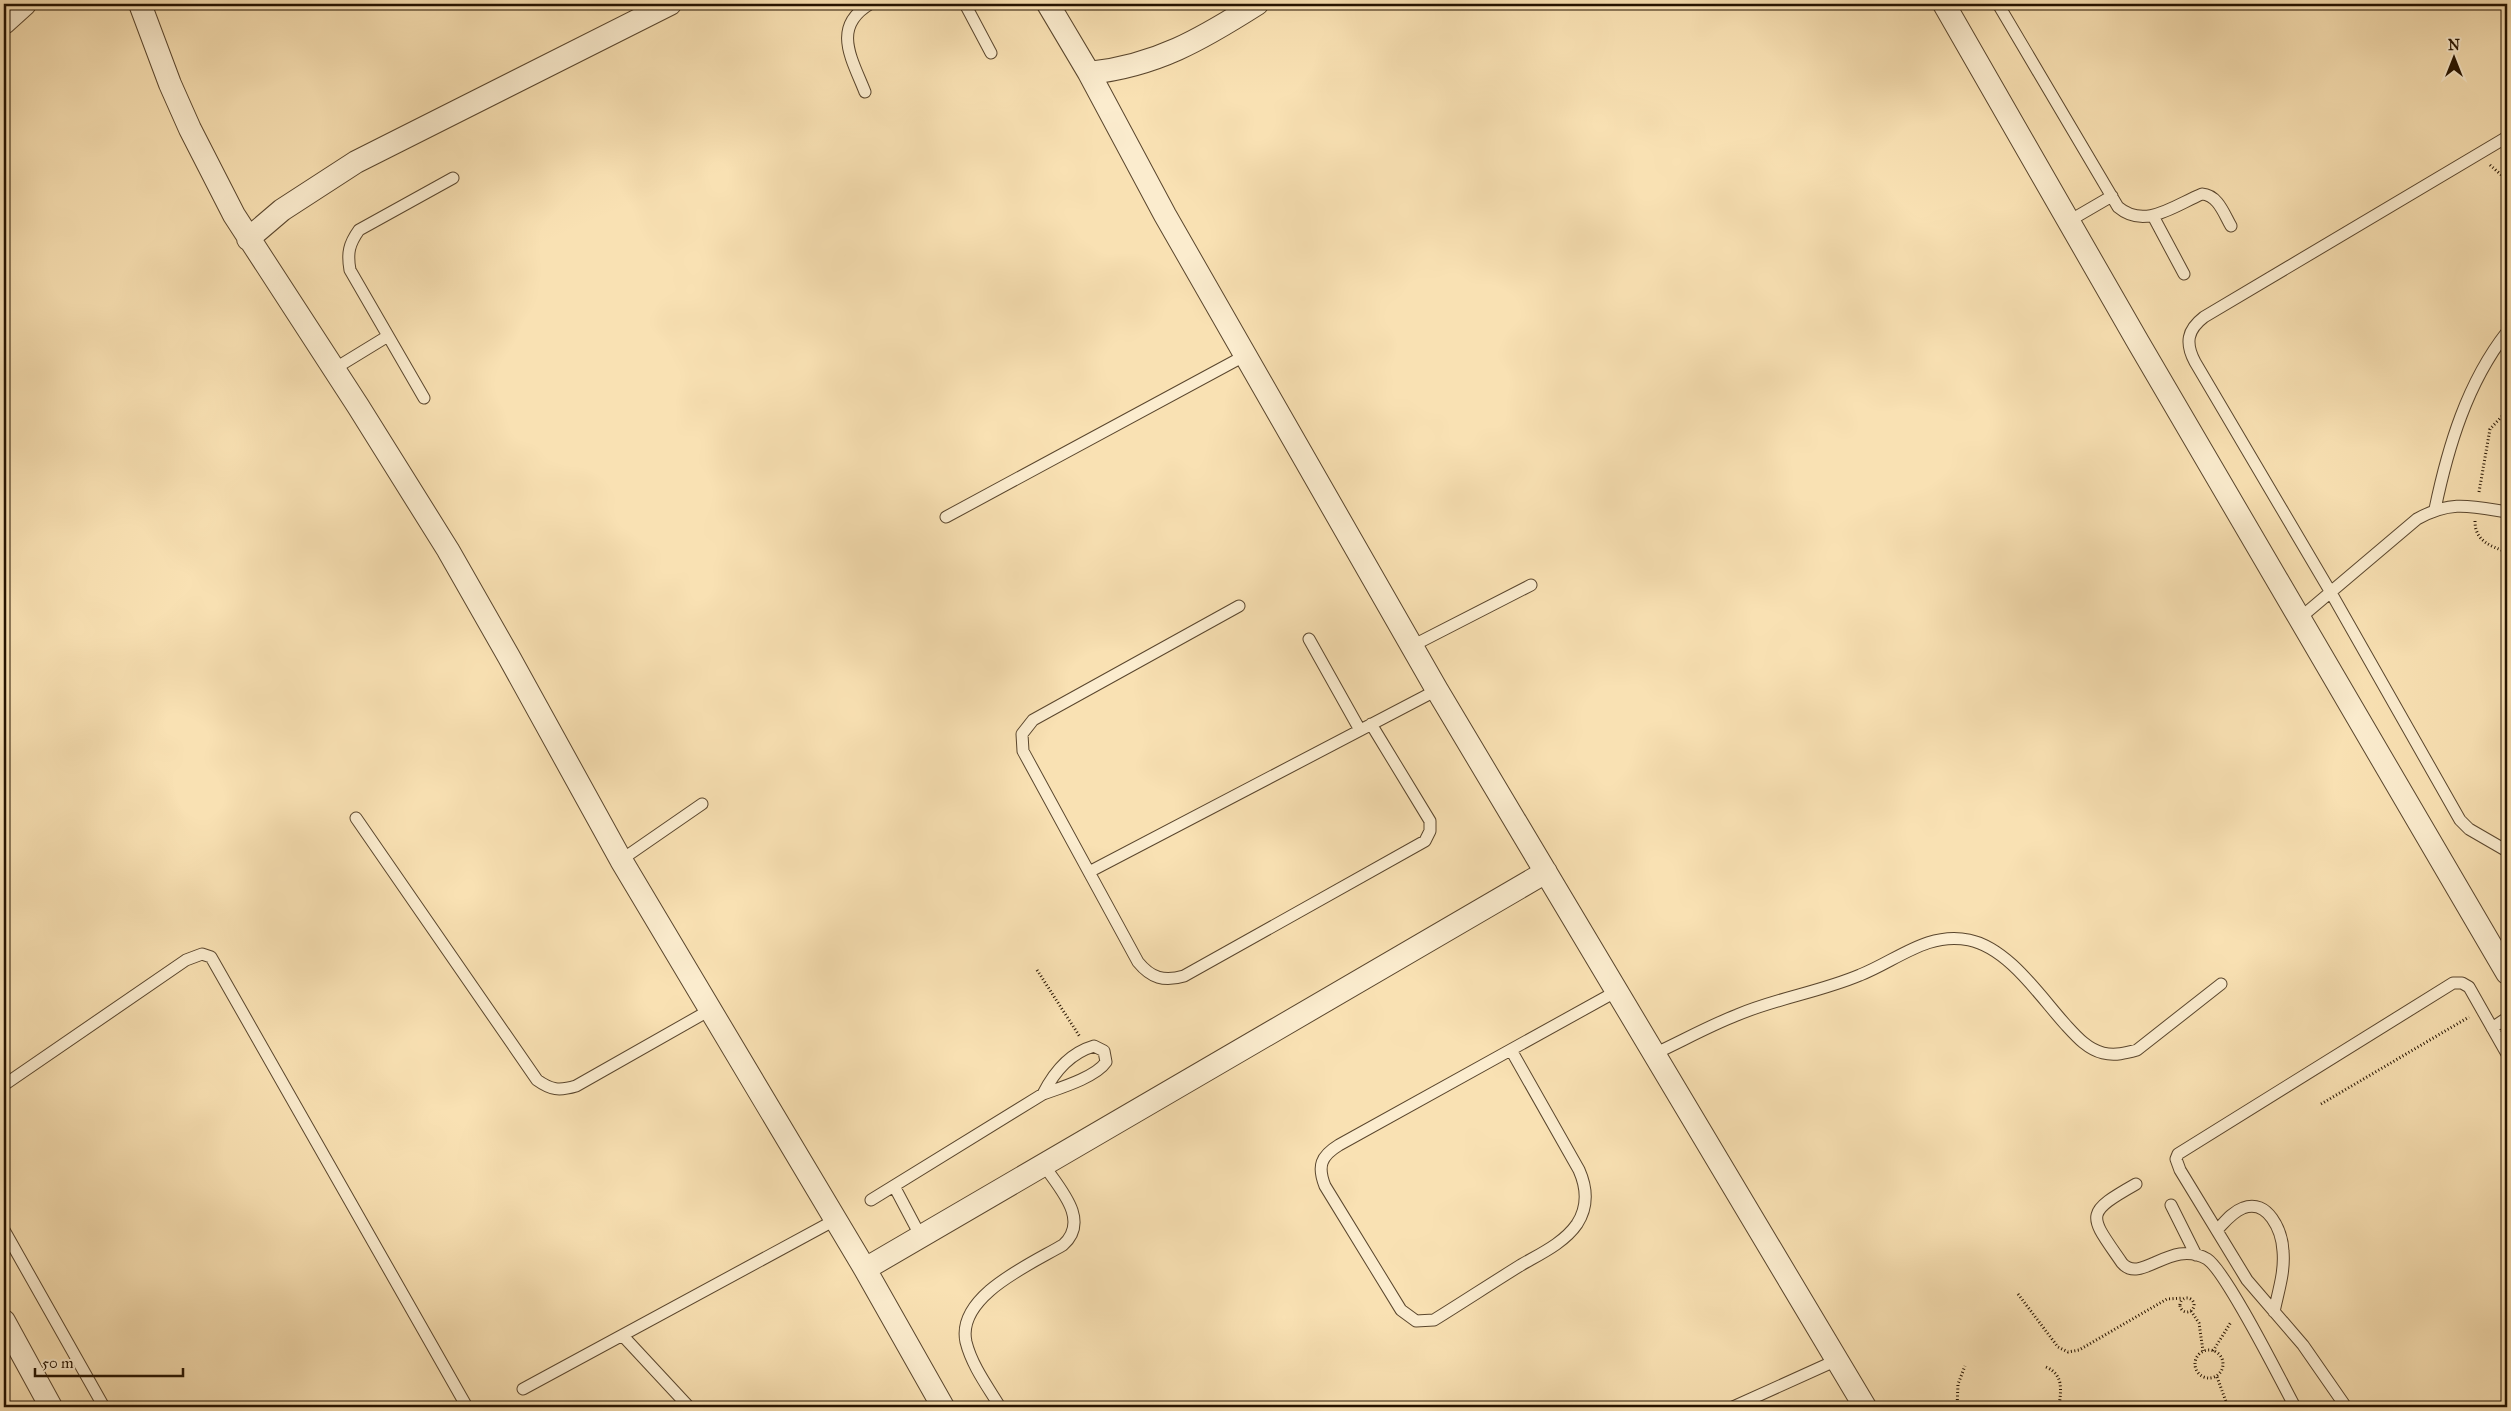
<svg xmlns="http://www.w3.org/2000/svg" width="2511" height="1411" viewBox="0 0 2511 1411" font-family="'IM FELL Great Primer',serif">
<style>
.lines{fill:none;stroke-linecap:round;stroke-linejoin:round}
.service-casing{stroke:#5a462d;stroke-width:13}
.minor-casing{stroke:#5a462d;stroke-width:24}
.path{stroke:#251300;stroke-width:3;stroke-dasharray:1 2.5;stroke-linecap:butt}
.service{stroke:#fbecce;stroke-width:11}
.minor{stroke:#fbecce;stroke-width:22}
</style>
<rect width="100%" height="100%" fill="#f9e1b3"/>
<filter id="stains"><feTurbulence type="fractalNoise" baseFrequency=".004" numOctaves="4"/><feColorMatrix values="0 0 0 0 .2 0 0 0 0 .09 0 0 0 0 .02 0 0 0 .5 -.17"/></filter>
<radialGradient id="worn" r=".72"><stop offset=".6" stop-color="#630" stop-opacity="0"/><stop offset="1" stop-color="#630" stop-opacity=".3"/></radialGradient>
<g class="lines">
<defs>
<path id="service" d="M 965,4 L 991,53
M 1998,4 L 2118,207 C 2145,230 2175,205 2202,194 C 2218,195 2224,214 2231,226
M 865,92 C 852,59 831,27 870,4
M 2507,137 L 2204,317 C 2187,330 2185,343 2195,362 L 2330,591 L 2460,820 L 2469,829 L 2507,851
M 2153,216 L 2184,274
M 2069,221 L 2112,196
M 334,369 L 388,336
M 424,398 L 350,270 C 347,253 349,244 359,230 L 453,178
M 2435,509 C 2448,447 2467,383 2507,332
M 946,517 L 1246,355
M 1239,606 L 1033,720 L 1022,734 L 1023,751 L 1138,962 C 1151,978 1164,982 1184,976 L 1425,841 L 1430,831 L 1430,821 L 1371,724
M 2300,618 L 2417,519 C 2451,500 2470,506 2507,512
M 1309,639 L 1360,730
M 1412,646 L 1531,585
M 356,818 L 537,1080 C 551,1090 559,1091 576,1086 L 710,1010
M 621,860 L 702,804
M 1089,872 L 1437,690
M 2492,1028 L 2507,1018
M 1511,1050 L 1579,1170 C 1587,1188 1588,1207 1577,1224 C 1564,1243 1540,1254 1521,1265 C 1492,1283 1463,1302 1434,1320 L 1416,1321 L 1401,1310 L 1325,1186 C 1317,1166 1321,1156 1339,1145 L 1617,991
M 1654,1054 C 1682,1041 1709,1026 1737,1015 C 1777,998 1820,992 1860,975 C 1896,961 1928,931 1969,940 C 2008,948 2039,995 2065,1024 C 2076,1036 2087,1049 2103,1053 C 2115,1056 2126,1053 2137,1050 L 2221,984
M 4,1085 L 186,960 L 202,954 L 211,957 L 467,1407
M 2136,1184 C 2083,1214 2089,1215 2122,1263 C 2141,1285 2171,1238 2207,1259 C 2226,1271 2281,1381 2295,1407
M 894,1186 L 921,1237
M 871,1200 L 1043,1094 C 1060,1088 1096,1077 1106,1062 L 1104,1051 L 1094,1046 C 1070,1053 1054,1072 1043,1094
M 2171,1205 L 2196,1255
M 4,1230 L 104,1407
M 2217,1230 C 2224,1223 2232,1212 2243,1208 C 2268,1198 2282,1231 2283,1251 C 2285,1272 2278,1292 2274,1312
M 623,1336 L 689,1407
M 523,1389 L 835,1220
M 1000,1407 C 988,1387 972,1366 966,1342 C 956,1296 1031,1264 1063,1245 C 1091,1220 1059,1188 1043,1164
M 1733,1407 L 1837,1360
M 2346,1407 L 2303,1345 L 2247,1280 L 2180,1170 L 2176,1159 L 2178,1154 L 2453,983 L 2462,983 L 2469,987 L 2507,1054"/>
<path id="minor" d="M 140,4 L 170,84 L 190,129 L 234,215 L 358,406 L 448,550 L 509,657 L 621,860 L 865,1269 L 943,1407
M 1048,4 L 1089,73 L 1165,215 L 1437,690 L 1865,1407
M 1944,4 L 2138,342 L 2507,973
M 4,23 L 25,4
M 1089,73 C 1156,66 1202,39 1257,4
M 248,239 L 282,210 L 356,162 L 670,4
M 865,1269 L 1546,872
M 4,1321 L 51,1407"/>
</defs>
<!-- service casing -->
<use href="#service" class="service-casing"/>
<!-- minor casing -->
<use href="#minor" class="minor-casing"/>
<!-- path -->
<path class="path" d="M 2490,165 L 2507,180
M 2479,492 L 2490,429 L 2507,411
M 2475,521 C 2475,541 2490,546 2507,552
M 1037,970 L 1080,1037
M 2321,1104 L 2469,1017
M 2018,1294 L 2058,1347 L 2068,1352 L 2079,1350 L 2167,1299 L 2183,1298
M2180 1305a7 7 0 1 1 14 0a7 7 0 1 1-14 0Z
M 2191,1311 L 2199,1323 L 2203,1351
M2195 1364a14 14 0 1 1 28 0a14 14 0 1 1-28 0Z
M 2213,1351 L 2231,1322
M 2046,1367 C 2064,1375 2061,1390 2059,1407
M 2217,1377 L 2228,1407
M 1957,1407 L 1958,1384 L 1965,1366"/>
<!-- service -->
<use href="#service" class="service"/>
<!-- minor -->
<use href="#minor" class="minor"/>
</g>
<!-- margin -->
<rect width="2511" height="1411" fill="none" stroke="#f9e1b3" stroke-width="20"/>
<rect x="5" y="5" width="2501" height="1401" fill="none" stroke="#251300" stroke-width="2.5"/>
<rect x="10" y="10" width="2491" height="1391" fill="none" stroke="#251300"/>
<!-- north arrow -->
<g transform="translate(2454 58)" stroke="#fbecce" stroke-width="4" paint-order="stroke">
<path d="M0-4L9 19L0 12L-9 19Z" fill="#251300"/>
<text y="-8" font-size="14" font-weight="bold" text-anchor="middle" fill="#251300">N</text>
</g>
<!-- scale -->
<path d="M35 1368v8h148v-8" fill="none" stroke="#251300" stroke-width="2.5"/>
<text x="42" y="1368" font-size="15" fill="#251300" stroke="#fbecce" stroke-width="4" paint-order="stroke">50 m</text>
<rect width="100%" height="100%" filter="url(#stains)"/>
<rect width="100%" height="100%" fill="url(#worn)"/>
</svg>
